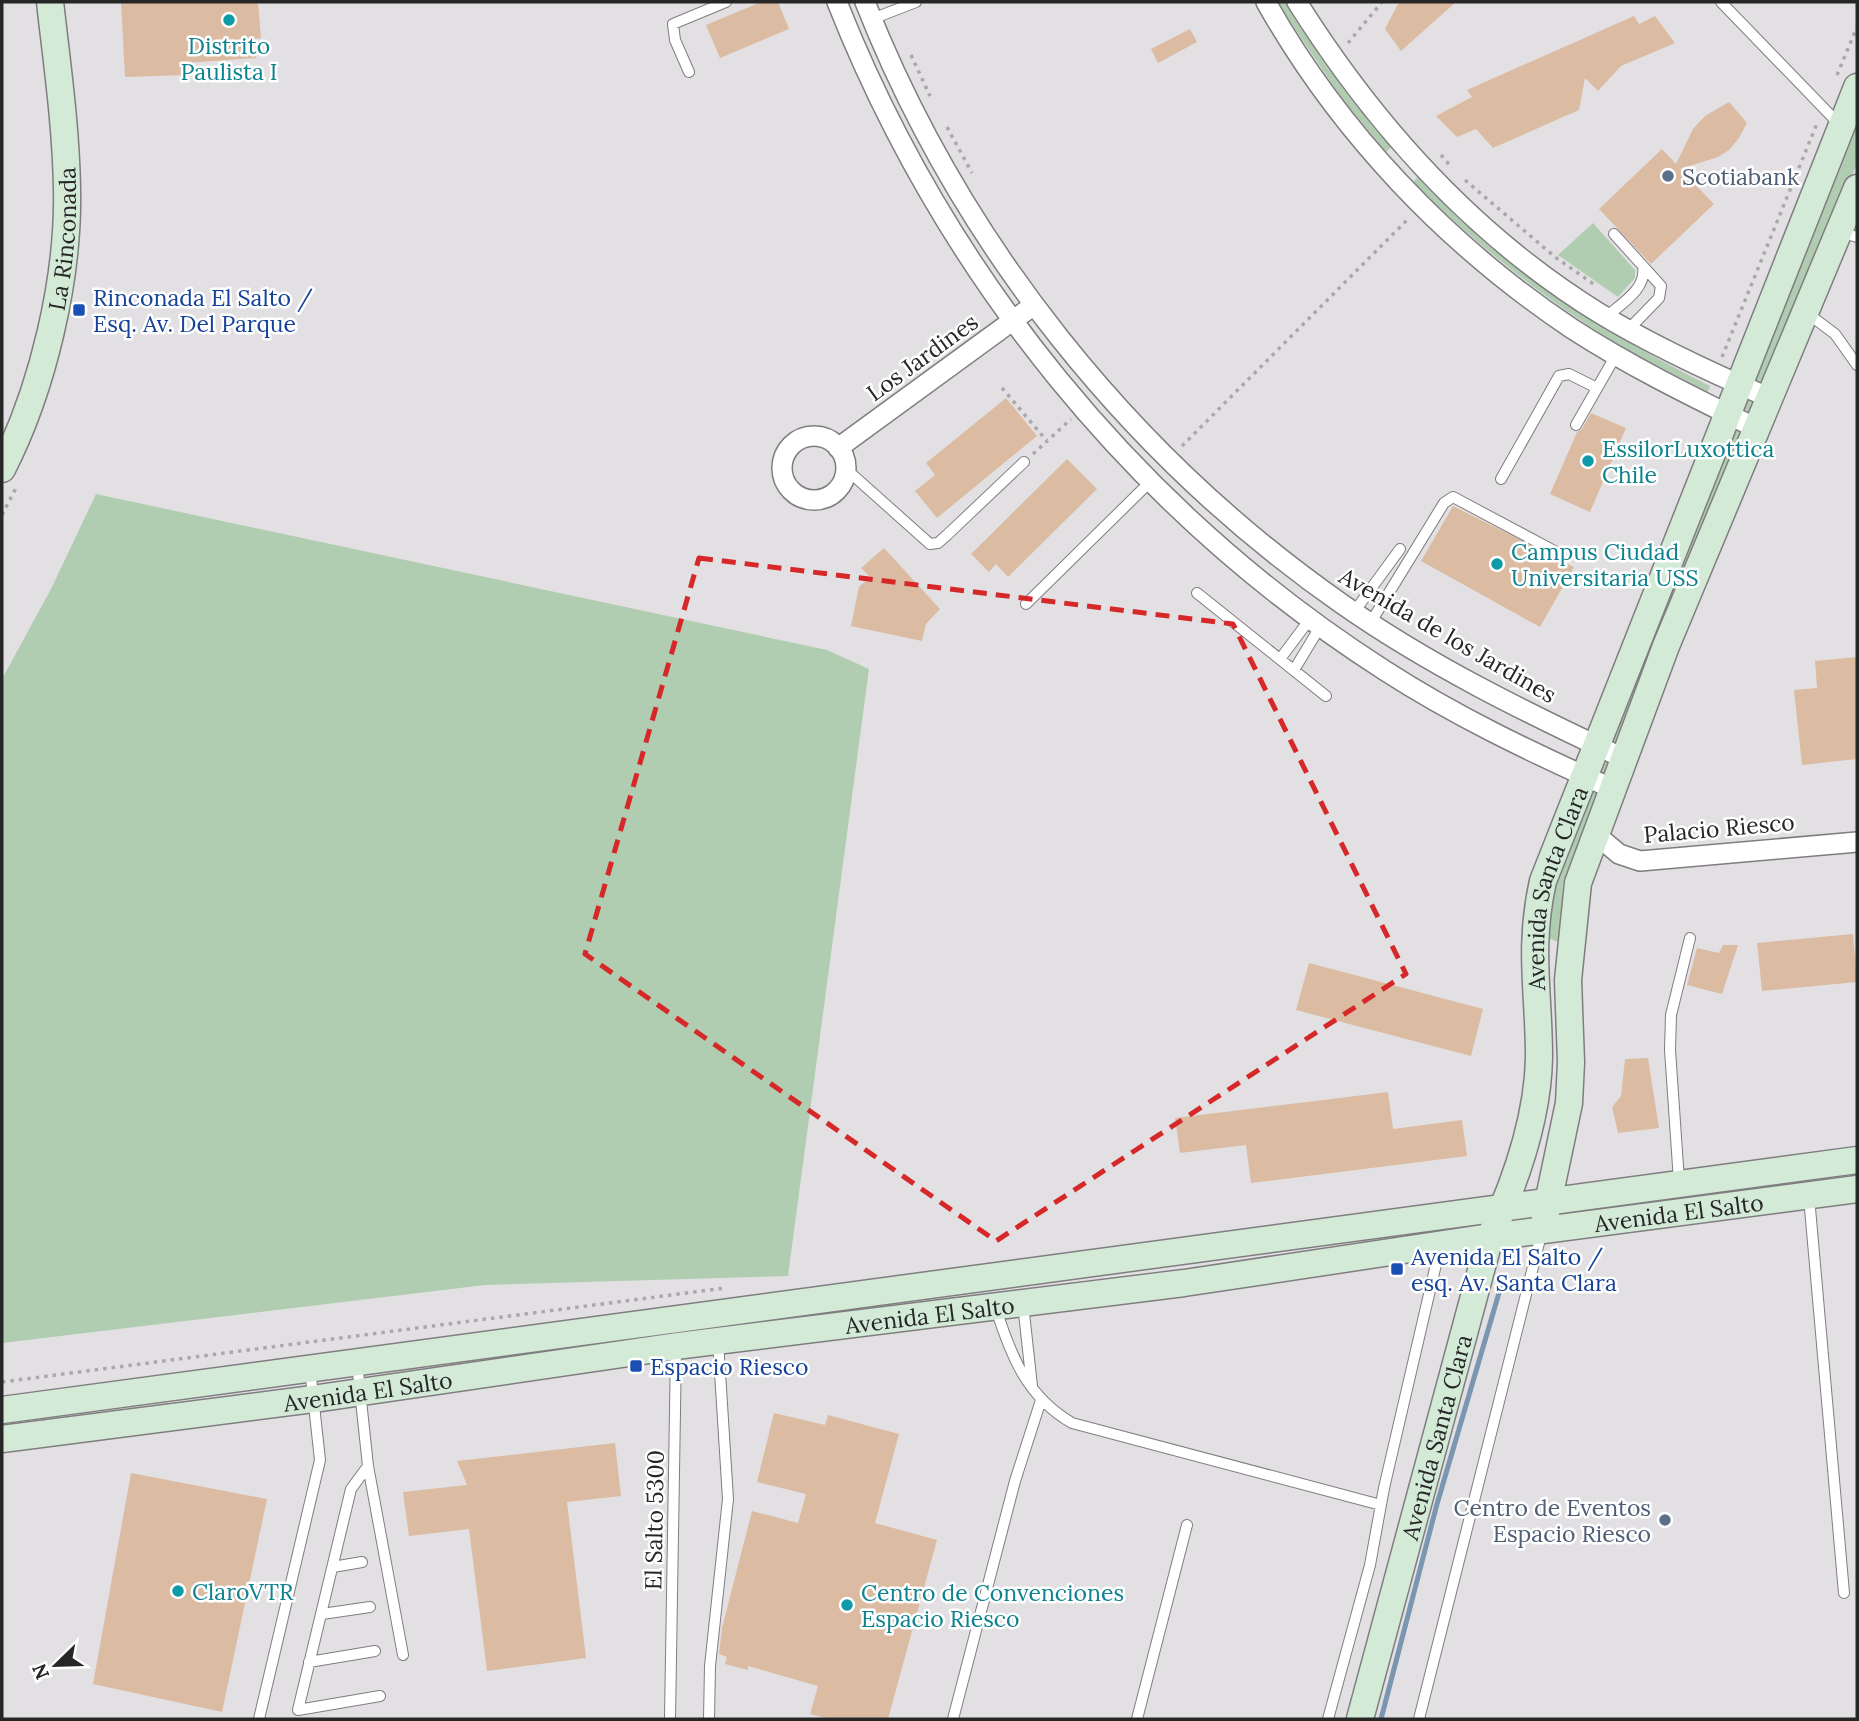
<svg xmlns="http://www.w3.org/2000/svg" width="1859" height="1721" viewBox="0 0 1859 1721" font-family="Lora,serif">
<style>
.green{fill:#b1cdb1}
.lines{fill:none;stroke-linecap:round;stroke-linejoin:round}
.stream{stroke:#7a96b0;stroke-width:5}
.building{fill:#dbbca2}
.lane-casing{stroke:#807d80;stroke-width:12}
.street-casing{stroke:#807d80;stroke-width:22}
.secondary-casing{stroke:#807d80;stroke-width:29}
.path{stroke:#aaa8aa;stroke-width:3.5;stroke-dasharray:3.5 5;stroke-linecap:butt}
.lane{stroke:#fff;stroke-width:10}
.street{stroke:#fff;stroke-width:19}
.secondary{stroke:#d3ead7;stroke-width:26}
.marked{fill:none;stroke:#d62828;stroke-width:5;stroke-dasharray:14 9;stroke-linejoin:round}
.culture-dot{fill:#0f9aa8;stroke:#fff;stroke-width:2.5}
.service-dot{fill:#5c6f8a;stroke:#fff;stroke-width:2.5}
.transit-dot{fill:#1a4fb4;stroke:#fff;stroke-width:2.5}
.labels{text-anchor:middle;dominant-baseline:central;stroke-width:5;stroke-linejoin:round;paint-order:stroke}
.culture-label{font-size:23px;fill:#0d838f;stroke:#fff;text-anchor:start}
.service-label{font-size:23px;fill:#4e5e75;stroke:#fff;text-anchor:start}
.street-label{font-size:23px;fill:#272627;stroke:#fff}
.transit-label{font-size:23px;fill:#164399;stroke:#fff;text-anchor:start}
</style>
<rect width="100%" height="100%" fill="#e2e0e3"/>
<!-- green -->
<path class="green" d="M 1277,2 L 1286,2 L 1347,92 L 1391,147 L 1386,152 L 1342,99 Z
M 1857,116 L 1857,163 L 1563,883 L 1559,942 L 1544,937 L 1549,900 Z
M 1418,177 C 1444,202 1469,228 1496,251 C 1562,306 1634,348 1710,386 L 1707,394 C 1594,337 1503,271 1413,182 Z
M 1593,223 L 1635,270 L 1635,278 L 1618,297 L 1558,255 Z
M 96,494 L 827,650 L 869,669 L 788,1276 L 485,1285 L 2,1343 L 2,679 L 51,589 Z"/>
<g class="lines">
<!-- stream -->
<path class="stream" d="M 1381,1719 L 1437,1504 L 1501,1286"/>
</g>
<!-- building -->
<path class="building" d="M 121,2 L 258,2 L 261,38 L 255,39 L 256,58 L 186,63 L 187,75 L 125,77 Z
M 761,2 L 778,2 L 789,29 L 720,58 L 706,25 Z
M 1399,2 L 1456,2 L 1401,51 L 1385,29 Z
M 1634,16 L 1639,24 L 1655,16 L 1675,43 L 1621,66 L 1598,91 L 1585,78 L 1579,110 L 1493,148 L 1476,129 L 1457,137 L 1436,116 L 1472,97 L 1467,90 Z
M 1190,29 L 1197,42 L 1158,63 L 1151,49 Z
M 1729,102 L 1747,123 L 1739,138 L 1729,150 L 1718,157 L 1680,169 L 1714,204 L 1651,264 L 1599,209 L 1662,149 L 1676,164 L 1693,129 L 1705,116 Z
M 1006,398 L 1037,436 L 937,518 L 915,491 L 935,475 L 926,463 Z
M 1591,413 L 1626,428 L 1590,512 L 1550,494 L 1577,432 L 1582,429 Z
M 1067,459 L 1097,489 L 1008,577 L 996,564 L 989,572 L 971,554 Z
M 1453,506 L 1574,567 L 1540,627 L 1421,561 Z
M 884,548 L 940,609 L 926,624 L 922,641 L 851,626 L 859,587 L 870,577 L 861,568 Z
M 1857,657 L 1857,759 L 1802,765 L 1794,690 L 1817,688 L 1815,661 Z
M 1853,934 L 1857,982 L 1762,991 L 1757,943 Z
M 1723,945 L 1738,945 L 1722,994 L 1687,985 L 1697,948 L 1719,953 Z
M 1309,963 L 1483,1009 L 1471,1056 L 1296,1010 Z
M 1648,1058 L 1659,1128 L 1618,1133 L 1612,1107 L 1621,1096 L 1625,1059 Z
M 1388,1092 L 1393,1129 L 1462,1120 L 1467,1156 L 1251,1183 L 1246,1145 L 1180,1153 L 1175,1118 Z
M 774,1413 L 825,1425 L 828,1415 L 899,1434 L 875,1523 L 937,1540 L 888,1719 L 829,1719 L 810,1714 L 818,1686 L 748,1666 L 748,1670 L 725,1664 L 727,1657 L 719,1654 L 722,1628 L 752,1511 L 798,1523 L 806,1494 L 757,1482 Z
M 615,1443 L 621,1496 L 567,1502 L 586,1658 L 487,1671 L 469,1529 L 409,1536 L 403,1492 L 467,1485 L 457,1461 Z
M 131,1473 L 267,1499 L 222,1712 L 93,1684 Z"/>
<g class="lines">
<defs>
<path id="lane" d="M 1721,2 L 1839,124
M 872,19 L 916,2
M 689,72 L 675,40 L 673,24 L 726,2
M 1840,232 L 1857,237
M 1614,234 L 1661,286 L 1659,298 L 1628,330
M 1807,313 L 1835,334 L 1857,365
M 1606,317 C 1622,303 1647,289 1643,266
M 1576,425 L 1616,355
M 846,469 L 930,544 L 938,543 L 947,535 L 1024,462
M 1501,479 L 1559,376 L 1569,374 L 1597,388
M 1197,593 L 1326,696
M 1026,604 L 1151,481
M 1354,612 L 1400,549
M 1371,622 L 1444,503 L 1453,497 L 1560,554
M 1280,659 L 1310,619
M 1294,670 L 1320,627
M 1679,1181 L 1670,1050 L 1671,1015 L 1690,938
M 1809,1197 L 1844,1593
M 1023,1304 L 1032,1386
M 996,1309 C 1011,1356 1027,1397 1072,1423 L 1381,1505
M 357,1363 L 368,1466 L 403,1655
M 368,1466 L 351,1489 L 298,1710 L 380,1696
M 333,1567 L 362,1562
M 322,1614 L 370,1607
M 309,1662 L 375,1651
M 259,1719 L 320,1460 L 310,1369
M 670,1719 L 676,1349
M 709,1719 L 710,1666 L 728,1499 L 718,1341
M 953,1719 L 1015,1481 L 1041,1400
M 1137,1719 L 1187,1525
M 1328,1719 L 1370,1565 L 1384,1488 L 1440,1247
M 1419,1719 L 1542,1231"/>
<path id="street" d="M 837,2 C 945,275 1136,511 1384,670 C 1455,716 1533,753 1611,788
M 865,2 C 960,243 1130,456 1342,604 C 1429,665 1527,713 1623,758
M 1266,2 C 1339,132 1447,245 1571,328 C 1631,367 1695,398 1758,429
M 1297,2 C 1375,126 1473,235 1599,313 C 1653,346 1712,373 1770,398
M782 468a32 32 0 1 1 64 0a32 32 0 1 1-64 0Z
M 838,448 L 1034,305
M 1594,833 L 1619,854 L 1640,861 L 1857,842"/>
<g id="secondary">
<path id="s1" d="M 2,469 C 43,389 69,278 67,189 C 66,126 57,64 50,2"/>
<path d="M 1545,1217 L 1569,1103 L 1571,1062 L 1568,980 L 1578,883 L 1666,646 L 1857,188"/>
<path d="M 2,1410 L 1857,1160"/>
<path id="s2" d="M 2,1439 L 313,1399 L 677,1346 L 1184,1283 L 1490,1237 L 1857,1189"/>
<path id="s3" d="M 1360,1719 L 1490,1237 C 1516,1181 1538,1119 1539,1057 C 1539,993 1528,948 1543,881 L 1857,87"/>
</g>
</defs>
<!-- lane casing -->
<use href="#lane" class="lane-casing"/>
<!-- street casing -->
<use href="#street" class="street-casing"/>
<!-- secondary casing -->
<use href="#secondary" class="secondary-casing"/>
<!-- path -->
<path class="path" d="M 1348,43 L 1382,2
M 911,55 L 930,96
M 1837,75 L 1857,27
M 947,127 L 972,173
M 1441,155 L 1452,168
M 1465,180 L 1555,257 L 1595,285
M 1722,357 L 1818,121
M 1002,388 L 1047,441
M 1182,446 L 1407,220
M 1033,454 L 1071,419
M 2,515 L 17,486
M 2,1382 L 725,1288"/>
<!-- lane -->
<use href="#lane" class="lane"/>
<!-- street -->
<use href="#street" class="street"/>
<!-- secondary -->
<use href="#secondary" class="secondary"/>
</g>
<!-- marked area -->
<path class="marked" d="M 699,558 L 1233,624 L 1406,974 L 996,1241 L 585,954 Z"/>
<!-- markers -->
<g class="culture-dot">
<circle cx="229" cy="20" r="7"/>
<circle cx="1588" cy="461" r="7"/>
<circle cx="1497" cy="564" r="7"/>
<circle cx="178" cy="1591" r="7"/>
<circle cx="847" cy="1605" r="7"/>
</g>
<g class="service-dot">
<circle cx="1668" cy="176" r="7"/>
<circle cx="1665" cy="1520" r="7"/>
</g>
<g class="transit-dot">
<rect x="72" y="303" width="14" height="14" rx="3.5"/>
<rect x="1390" y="1262" width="14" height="14" rx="3.5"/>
<rect x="629" y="1359" width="14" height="14" rx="3.5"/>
</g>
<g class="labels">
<!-- culture labels -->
<g class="culture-label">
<text x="229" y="45" text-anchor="middle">Distrito<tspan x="229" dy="26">Paulista I</tspan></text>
<text x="1602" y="448">EssilorLuxottica<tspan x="1602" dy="26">Chile</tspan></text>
<text x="1511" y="551">Campus Ciudad<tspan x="1511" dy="26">Universitaria USS</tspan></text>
<text x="192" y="1591">ClaroVTR</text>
<text x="861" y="1592">Centro de Convenciones<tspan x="861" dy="26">Espacio Riesco</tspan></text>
</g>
<!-- service labels -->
<g class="service-label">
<text x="1682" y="176">Scotiabank</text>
<text x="1651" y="1507" text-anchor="end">Centro de Eventos<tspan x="1651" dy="26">Espacio Riesco</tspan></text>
</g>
<!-- street labels -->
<g class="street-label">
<text stroke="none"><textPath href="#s1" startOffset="240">La Rinconada</textPath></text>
<text transform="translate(922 357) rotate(-36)">Los Jardines</text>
<text transform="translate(1448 635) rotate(30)">Avenida de los Jardines</text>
<text transform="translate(1719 828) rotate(-5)">Palacio Riesco</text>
<text stroke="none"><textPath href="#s3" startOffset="859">Avenida Santa Clara</textPath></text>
<text stroke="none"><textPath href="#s2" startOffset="1692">Avenida El Salto</textPath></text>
<text stroke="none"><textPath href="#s2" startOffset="936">Avenida El Salto</textPath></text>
<text stroke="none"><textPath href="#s2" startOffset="369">Avenida El Salto</textPath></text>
<text stroke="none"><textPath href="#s3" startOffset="292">Avenida Santa Clara</textPath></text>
<text transform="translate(654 1520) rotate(-89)">El Salto 5300</text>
</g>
<!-- transit labels -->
<g class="transit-label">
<text x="93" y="297">Rinconada El Salto /<tspan x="93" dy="26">Esq. Av. Del Parque</tspan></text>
<text x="1411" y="1256">Avenida El Salto /<tspan x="1411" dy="26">esq. Av. Santa Clara</tspan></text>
<text x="650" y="1366">Espacio Riesco</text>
</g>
</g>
<!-- border -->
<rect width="1859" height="1721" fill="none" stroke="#272627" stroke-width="7"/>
<!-- north arrow -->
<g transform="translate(56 1665) rotate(247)" stroke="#ffffff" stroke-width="5" paint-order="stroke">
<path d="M0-5L12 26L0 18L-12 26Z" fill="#272627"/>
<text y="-10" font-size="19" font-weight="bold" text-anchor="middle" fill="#272627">N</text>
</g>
</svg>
